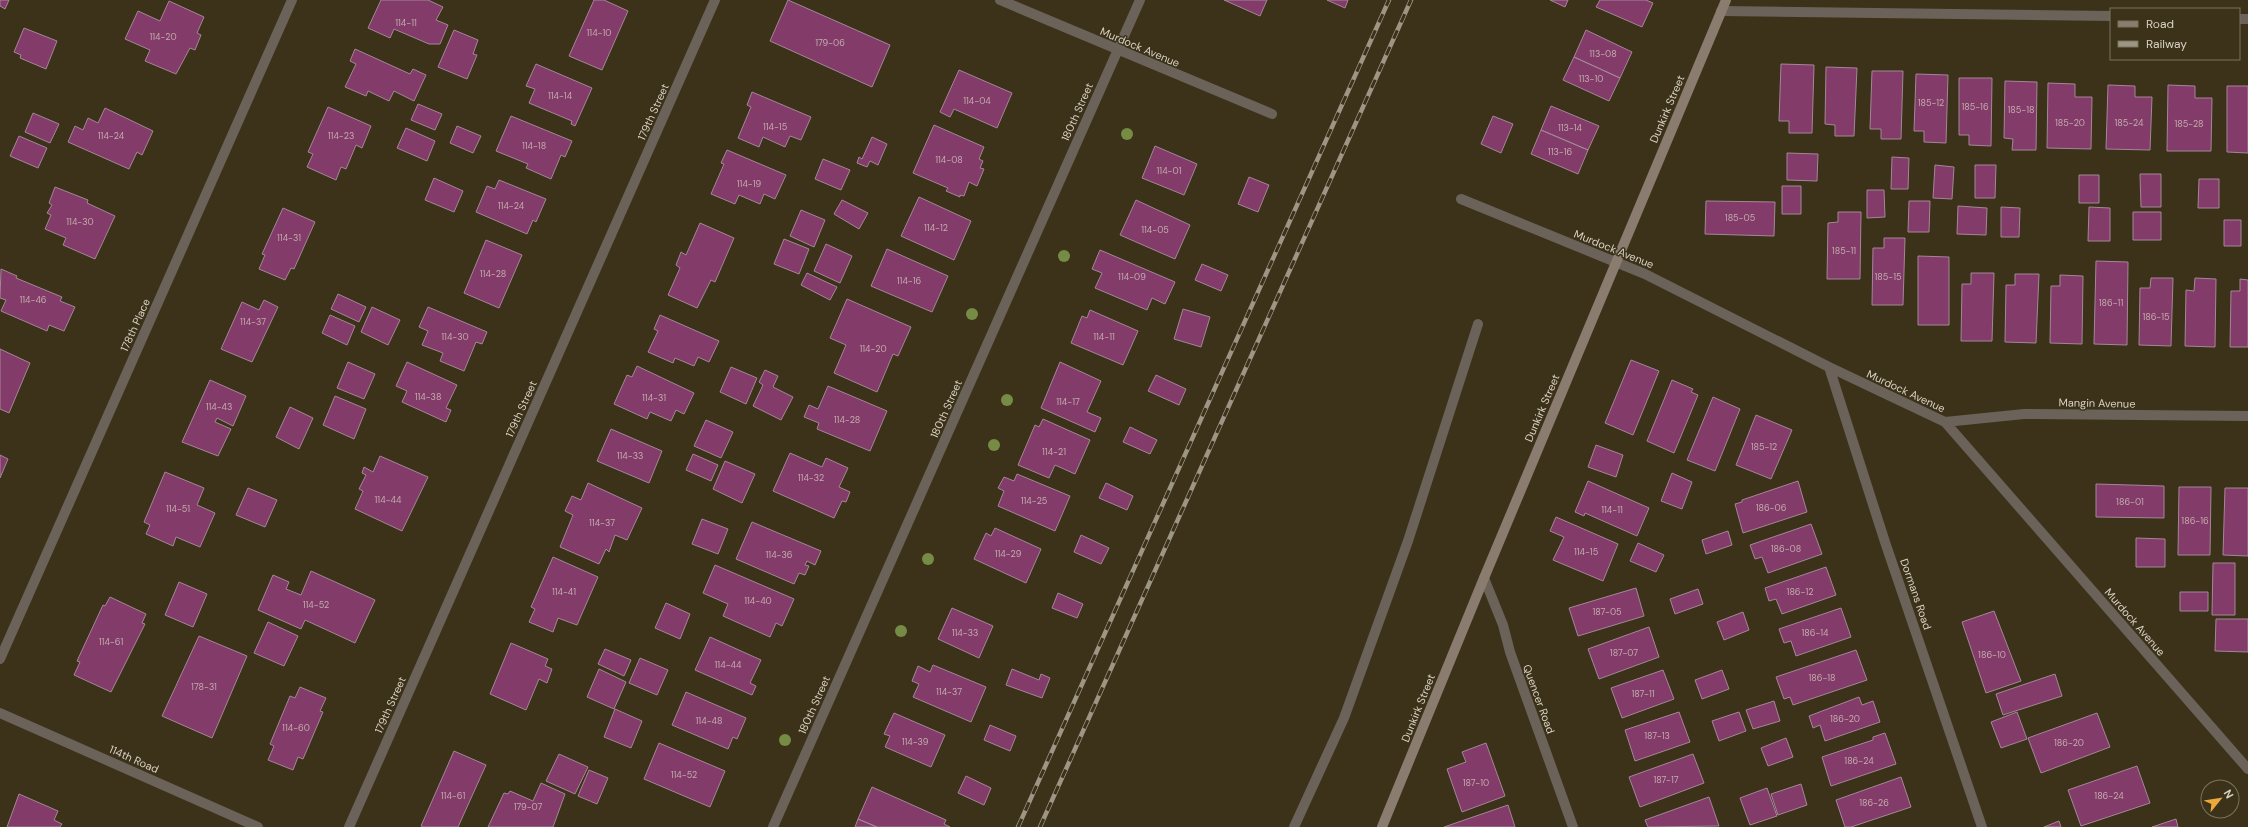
<svg xmlns="http://www.w3.org/2000/svg" width="2248" height="827" viewBox="0 0 2248 827" font-family="'DM Sans',sans-serif">
<style>
.building{fill:#833b69;stroke:#a38797}
.lines{fill:none;stroke-linecap:round;stroke-linejoin:round}
.service{stroke:#6b6259;stroke-width:10}
.minor{stroke:#6b6259;stroke-width:10}
.secondary{stroke:#8a7c6e;stroke-width:10}
.rail-casing{stroke:#9e9684;stroke-width:4.5}
.rail{stroke:#3c321a;stroke-width:3;stroke-dasharray:9;stroke-linecap:butt}
.tree{fill:#768b44}
.labels{text-anchor:middle;dominant-baseline:central;stroke-width:3;stroke-linejoin:round;paint-order:stroke}
.number-label{font-size:9px;fill:#c3acad}
.street-label{font-size:11px;fill:#d8d2c4;stroke:#3c321a}
</style>
<rect width="100%" height="100%" fill="#3c321a"/>
<!-- building -->
<path class="building" d="M 0,0 L 9,0 L 5,9 L 0,6 Z
M 381,0 L 428,0 L 443,7 L 436,20 L 448,25 L 440,44 L 429,44 L 394,29 L 390,38 L 368,28 Z
M 594,0 L 604,0 L 628,11 L 602,70 L 569,56 Z
M 788,0 L 890,45 L 872,87 L 770,41 Z
M 1224,0 L 1267,0 L 1260,16 Z
M 1327,0 L 1348,0 L 1345,8 Z
M 1550,0 L 1568,0 L 1565,7 Z
M 1600,0 L 1646,0 L 1653,3 L 1642,27 L 1596,7 Z
M 169,1 L 204,17 L 197,33 L 201,35 L 195,50 L 190,48 L 176,74 L 145,61 L 150,50 L 125,39 L 138,11 L 160,21 Z
M 24,28 L 57,41 L 46,69 L 20,58 L 21,55 L 14,52 Z
M 454,30 L 478,40 L 473,54 L 477,55 L 467,79 L 438,67 Z
M 1586,30 L 1632,52 L 1620,78 L 1574,57 Z
M 355,49 L 410,74 L 413,69 L 426,75 L 414,101 L 394,91 L 389,101 L 368,91 L 366,96 L 345,87 L 356,64 L 350,61 Z
M 1574,57 L 1620,78 L 1609,101 L 1563,80 Z
M 536,64 L 592,88 L 575,126 L 571,124 L 572,121 L 529,103 L 535,89 L 526,86 Z
M 1781,64 L 1814,65 L 1812,133 L 1789,133 L 1789,121 L 1779,121 Z
M 1826,67 L 1857,68 L 1854,136 L 1835,136 L 1835,125 L 1825,124 Z
M 959,70 L 1012,93 L 997,128 L 954,109 L 950,117 L 940,112 Z
M 1872,71 L 1903,71 L 1901,139 L 1881,139 L 1881,129 L 1870,129 Z
M 1916,74 L 1948,75 L 1946,143 L 1924,142 L 1924,131 L 1914,131 Z
M 1959,78 L 1992,78 L 1991,146 L 1969,145 L 1969,135 L 1959,135 Z
M 2005,81 L 2037,82 L 2036,150 L 2012,150 L 2013,139 L 2004,138 Z
M 2048,83 L 2075,84 L 2075,97 L 2092,97 L 2091,149 L 2047,148 Z
M 2108,85 L 2135,86 L 2135,97 L 2152,97 L 2150,150 L 2106,149 Z
M 2168,85 L 2195,86 L 2195,98 L 2212,98 L 2211,151 L 2167,151 Z
M 2227,86 L 2248,86 L 2248,153 L 2227,152 Z
M 752,92 L 811,117 L 801,140 L 790,136 L 785,147 L 763,137 L 759,147 L 738,138 L 751,107 L 747,105 Z
M 418,104 L 442,114 L 435,130 L 411,120 Z
M 1551,106 L 1599,126 L 1588,150 L 1541,130 Z
M 328,107 L 371,126 L 362,148 L 356,145 L 346,169 L 341,167 L 336,180 L 307,167 L 313,154 L 308,152 Z
M 105,108 L 153,131 L 142,155 L 137,152 L 129,169 L 68,142 L 75,126 L 83,130 L 88,118 L 98,123 Z
M 33,113 L 59,124 L 50,143 L 25,132 Z
M 511,116 L 572,141 L 565,157 L 561,155 L 551,179 L 526,168 L 528,164 L 496,151 Z
M 1493,116 L 1513,124 L 1501,153 L 1481,144 Z
M 934,125 L 984,147 L 979,159 L 983,161 L 980,168 L 984,169 L 977,186 L 969,182 L 964,196 L 960,195 L 960,197 L 946,191 L 948,188 L 913,173 Z
M 457,126 L 481,136 L 473,153 L 450,143 Z
M 406,128 L 435,141 L 427,161 L 397,148 Z
M 1541,130 L 1588,150 L 1578,174 L 1531,154 Z
M 19,136 L 47,148 L 38,168 L 10,156 Z
M 872,137 L 887,144 L 878,165 L 870,161 L 867,167 L 857,163 L 859,157 L 862,159 Z
M 1155,146 L 1197,164 L 1184,195 L 1142,178 Z
M 727,150 L 786,175 L 775,199 L 764,194 L 760,204 L 739,195 L 735,204 L 711,194 L 724,164 L 721,163 Z
M 1787,153 L 1818,154 L 1817,181 L 1787,180 Z
M 1892,157 L 1909,158 L 1908,189 L 1891,189 Z
M 823,159 L 850,170 L 841,190 L 815,179 Z
M 1935,165 L 1954,167 L 1952,199 L 1933,198 Z
M 1975,165 L 1996,165 L 1995,198 L 1975,198 Z
M 2140,174 L 2161,174 L 2161,207 L 2141,207 Z
M 2079,175 L 2099,175 L 2099,203 L 2079,203 Z
M 1249,177 L 1269,185 L 1258,212 L 1238,204 Z
M 434,178 L 463,191 L 454,212 L 425,200 Z
M 2199,179 L 2219,179 L 2219,208 L 2198,208 Z
M 499,180 L 546,199 L 536,222 L 533,220 L 527,234 L 476,212 L 487,186 L 495,189 Z
M 1782,186 L 1801,186 L 1801,214 L 1782,214 Z
M 55,187 L 88,200 L 87,203 L 115,216 L 95,259 L 63,245 L 66,238 L 45,229 L 51,215 L 47,213 L 52,205 L 49,203 Z
M 1867,190 L 1884,190 L 1885,217 L 1867,218 Z
M 919,197 L 971,221 L 954,260 L 901,236 Z
M 842,200 L 868,213 L 859,229 L 834,214 Z
M 1136,200 L 1190,225 L 1175,259 L 1120,235 Z
M 1706,201 L 1775,202 L 1774,236 L 1705,234 Z
M 1909,201 L 1930,201 L 1929,232 L 1908,232 Z
M 1958,206 L 1987,208 L 1986,235 L 1957,234 Z
M 2001,207 L 2020,208 L 2019,237 L 2001,237 Z
M 2089,207 L 2110,208 L 2110,241 L 2088,241 Z
M 283,208 L 315,222 L 294,269 L 291,268 L 285,280 L 259,269 L 265,255 L 262,254 Z
M 801,210 L 825,220 L 814,247 L 790,236 Z
M 1838,212 L 1861,212 L 1860,279 L 1827,279 L 1828,223 L 1838,222 Z
M 2133,212 L 2161,212 L 2161,240 L 2133,240 Z
M 2224,220 L 2241,220 L 2241,246 L 2224,246 Z
M 700,223 L 734,238 L 715,282 L 711,280 L 697,308 L 668,295 L 680,268 L 676,265 L 681,252 L 686,255 Z
M 1884,238 L 1905,238 L 1903,305 L 1872,305 L 1873,248 L 1884,248 Z
M 784,239 L 809,249 L 799,274 L 774,264 Z
M 486,240 L 522,255 L 499,308 L 464,293 Z
M 826,244 L 852,256 L 840,283 L 814,271 Z
M 887,249 L 948,276 L 932,312 L 871,286 Z
M 1100,250 L 1175,282 L 1165,304 L 1152,298 L 1147,310 L 1095,288 L 1102,273 L 1092,269 Z
M 1918,256 L 1949,257 L 1949,325 L 1918,325 Z
M 2096,261 L 2128,262 L 2127,345 L 2094,344 Z
M 1202,264 L 1228,275 L 1221,291 L 1195,280 Z
M 1,269 L 17,276 L 16,278 L 62,297 L 60,301 L 75,307 L 64,331 L 49,325 L 47,331 L 1,311 L 6,300 L 0,298 Z
M 807,273 L 837,287 L 830,300 L 801,285 Z
M 1971,273 L 1994,273 L 1992,341 L 1961,341 L 1962,284 L 1971,284 Z
M 2015,274 L 2039,274 L 2036,343 L 2005,342 L 2006,285 L 2015,285 Z
M 2060,275 L 2083,276 L 2082,344 L 2050,343 L 2051,286 L 2060,286 Z
M 2151,278 L 2173,278 L 2171,346 L 2139,345 L 2140,288 L 2150,288 Z
M 2195,278 L 2216,279 L 2215,347 L 2185,346 L 2186,290 L 2194,291 Z
M 2240,279 L 2248,280 L 2248,347 L 2230,347 L 2231,291 L 2240,291 Z
M 338,294 L 366,307 L 359,322 L 331,309 Z
M 847,299 L 911,327 L 898,356 L 893,354 L 877,392 L 834,373 L 846,345 L 830,338 Z
M 264,300 L 278,307 L 252,362 L 221,349 L 242,302 L 259,310 Z
M 372,307 L 400,320 L 388,345 L 361,332 Z
M 428,307 L 487,332 L 482,344 L 476,342 L 464,371 L 440,361 L 443,353 L 422,345 L 428,331 L 419,327 Z
M 1183,309 L 1210,317 L 1201,347 L 1174,339 Z
M 1090,310 L 1138,331 L 1123,365 L 1071,343 L 1082,316 L 1087,318 Z
M 330,315 L 355,326 L 347,345 L 322,333 Z
M 660,315 L 719,341 L 709,362 L 698,357 L 694,366 L 675,358 L 673,363 L 648,352 L 658,331 L 654,329 Z
M 0,349 L 30,363 L 9,413 L 0,409 Z
M 1631,360 L 1659,371 L 1633,435 L 1605,423 Z
M 348,362 L 375,374 L 364,399 L 337,388 Z
M 407,362 L 457,385 L 446,408 L 451,410 L 446,422 L 402,402 L 407,391 L 396,386 Z
M 1060,362 L 1101,381 L 1087,412 L 1101,418 L 1095,432 L 1041,408 Z
M 637,366 L 694,393 L 684,414 L 676,410 L 671,421 L 650,412 L 647,419 L 614,404 L 627,375 L 632,377 Z
M 731,367 L 757,378 L 746,404 L 720,392 Z
M 765,370 L 778,376 L 773,387 L 793,397 L 781,420 L 753,406 L 763,385 L 759,382 Z
M 1156,375 L 1186,389 L 1179,405 L 1148,391 Z
M 210,380 L 246,396 L 233,426 L 217,418 L 215,422 L 231,429 L 218,456 L 182,442 Z
M 1672,380 L 1693,389 L 1691,392 L 1698,395 L 1674,453 L 1647,441 Z
M 828,386 L 887,411 L 870,451 L 817,429 L 819,423 L 804,417 L 809,405 L 818,409 Z
M 335,396 L 366,409 L 354,439 L 323,425 Z
M 1713,397 L 1740,409 L 1715,471 L 1687,460 Z
M 290,407 L 313,418 L 299,449 L 276,437 Z
M 1756,415 L 1792,430 L 1771,479 L 1736,465 Z
M 1043,419 L 1090,440 L 1075,474 L 1055,465 L 1049,478 L 1018,465 L 1035,425 L 1039,427 Z
M 706,420 L 733,432 L 721,458 L 694,446 Z
M 1130,427 L 1157,440 L 1150,454 L 1123,442 Z
M 611,429 L 662,451 L 649,483 L 597,461 Z
M 1596,445 L 1623,455 L 1616,477 L 1588,467 Z
M 790,453 L 822,467 L 826,458 L 848,468 L 839,487 L 850,492 L 846,502 L 842,501 L 834,518 L 773,491 Z
M 693,454 L 718,465 L 711,481 L 686,470 Z
M 0,455 L 8,459 L 0,478 Z
M 380,456 L 428,477 L 402,531 L 355,509 L 363,491 L 359,489 L 366,475 L 362,473 L 364,467 L 373,472 Z
M 725,461 L 755,474 L 742,503 L 713,489 Z
M 165,472 L 204,488 L 197,505 L 215,513 L 200,547 L 176,537 L 173,546 L 146,534 L 150,525 L 144,522 Z
M 1672,473 L 1692,482 L 1682,509 L 1661,501 Z
M 1017,474 L 1070,496 L 1055,531 L 998,506 L 1004,491 L 998,488 L 1004,477 L 1014,481 Z
M 1588,481 L 1649,508 L 1637,536 L 1585,513 L 1584,516 L 1575,512 Z
M 1798,481 L 1807,512 L 1743,533 L 1735,504 L 1742,502 L 1742,500 Z
M 588,483 L 642,508 L 627,540 L 615,535 L 609,552 L 606,549 L 599,564 L 560,547 L 573,515 L 565,511 L 572,496 L 581,500 Z
M 1106,483 L 1133,496 L 1127,510 L 1099,498 Z
M 2096,484 L 2164,486 L 2164,518 L 2096,517 Z
M 2179,487 L 2211,487 L 2210,555 L 2178,555 Z
M 248,488 L 277,500 L 265,527 L 236,515 Z
M 2225,488 L 2248,488 L 2248,556 L 2223,555 Z
M 1556,517 L 1618,544 L 1603,581 L 1553,560 L 1564,537 L 1550,531 Z
M 702,519 L 728,529 L 718,554 L 692,544 Z
M 752,522 L 821,551 L 815,565 L 807,561 L 805,565 L 809,566 L 805,575 L 799,573 L 794,584 L 736,559 Z
M 1811,524 L 1822,554 L 1768,573 L 1762,557 L 1755,559 L 1750,545 Z
M 995,528 L 1041,549 L 1026,583 L 974,559 L 986,533 L 991,536 Z
M 1728,531 L 1732,545 L 1706,554 L 1702,540 Z
M 1081,535 L 1109,548 L 1101,564 L 1074,552 Z
M 2136,538 L 2165,539 L 2165,567 L 2136,567 Z
M 1638,543 L 1664,555 L 1656,572 L 1630,561 Z
M 553,557 L 598,577 L 577,625 L 558,618 L 553,632 L 529,622 L 535,609 L 531,607 Z
M 2213,563 L 2235,563 L 2235,615 L 2212,615 Z
M 715,565 L 794,599 L 782,626 L 776,623 L 770,637 L 723,616 L 728,604 L 703,593 Z
M 1826,567 L 1836,595 L 1782,614 L 1776,599 L 1769,601 L 1765,588 Z
M 311,571 L 375,600 L 355,643 L 305,620 L 301,629 L 258,610 L 273,575 L 289,582 L 286,589 L 301,595 Z
M 179,582 L 207,594 L 193,627 L 165,615 Z
M 1636,588 L 1644,616 L 1578,636 L 1569,608 Z
M 1698,589 L 1703,604 L 1675,614 L 1670,599 Z
M 2180,592 L 2208,592 L 2208,611 L 2180,611 Z
M 1058,593 L 1083,604 L 1077,618 L 1052,608 Z
M 110,597 L 146,614 L 142,623 L 145,624 L 111,692 L 74,675 L 80,662 L 77,661 L 103,605 L 105,606 Z
M 666,603 L 690,614 L 680,639 L 655,628 Z
M 952,608 L 993,626 L 979,658 L 938,639 Z
M 1841,608 L 1851,637 L 1796,656 L 1791,641 L 1784,643 L 1779,629 Z
M 1994,611 L 2021,681 L 1986,693 L 1962,622 Z
M 1743,612 L 1749,630 L 1724,640 L 1717,622 Z
M 2216,619 L 2248,619 L 2248,652 L 2215,651 Z
M 268,622 L 298,636 L 284,666 L 254,653 Z
M 1649,627 L 1659,657 L 1599,679 L 1588,649 Z
M 199,636 L 247,656 L 212,738 L 162,716 Z
M 710,637 L 761,660 L 750,683 L 756,686 L 752,695 L 695,670 Z
M 511,643 L 548,659 L 545,666 L 552,669 L 547,683 L 539,679 L 526,710 L 490,694 Z
M 605,649 L 631,660 L 624,676 L 598,664 Z
M 1856,650 L 1867,680 L 1793,705 L 1790,697 L 1784,699 L 1776,677 Z
M 640,658 L 668,670 L 657,695 L 629,683 Z
M 933,665 L 986,687 L 971,722 L 913,697 L 919,684 L 912,681 L 918,666 L 930,672 Z
M 599,669 L 626,682 L 614,709 L 587,697 Z
M 1012,669 L 1039,680 L 1041,674 L 1050,678 L 1042,698 L 1006,685 Z
M 1663,670 L 1674,699 L 1622,718 L 1611,688 Z
M 1722,670 L 1729,689 L 1702,699 L 1695,680 Z
M 2055,674 L 2062,696 L 2003,715 L 1996,694 Z
M 300,687 L 326,698 L 320,711 L 323,712 L 303,759 L 298,757 L 293,770 L 268,760 L 274,746 L 270,744 L 290,696 L 295,698 Z
M 686,692 L 746,718 L 737,739 L 733,737 L 728,749 L 672,725 Z
M 1859,697 L 1862,705 L 1873,701 L 1880,722 L 1825,741 L 1820,725 L 1813,728 L 1809,716 Z
M 1774,701 L 1780,721 L 1753,729 L 1746,710 Z
M 615,709 L 642,721 L 631,748 L 604,737 Z
M 1679,712 L 1690,742 L 1635,761 L 1625,730 Z
M 1739,712 L 1746,731 L 1719,741 L 1712,721 Z
M 2017,712 L 2027,739 L 2001,748 L 1991,722 Z
M 894,713 L 945,735 L 931,767 L 885,747 L 890,736 L 884,734 Z
M 2097,713 L 2110,747 L 2041,773 L 2028,738 Z
M 990,725 L 1016,736 L 1010,751 L 984,740 Z
M 1885,733 L 1896,764 L 1831,786 L 1822,757 L 1873,740 L 1873,737 Z
M 1786,738 L 1793,757 L 1768,766 L 1761,748 Z
M 659,743 L 725,771 L 710,807 L 644,779 Z
M 1486,743 L 1505,796 L 1462,812 L 1447,769 L 1466,762 L 1462,752 Z
M 454,751 L 486,765 L 458,827 L 423,827 L 421,826 Z
M 559,754 L 588,767 L 575,794 L 546,781 Z
M 1693,754 L 1704,783 L 1640,807 L 1629,777 Z
M 2137,766 L 2150,803 L 2081,826 L 2068,790 Z
M 589,770 L 608,778 L 597,804 L 578,796 Z
M 966,776 L 991,788 L 984,805 L 958,793 Z
M 1901,777 L 1911,807 L 1851,827 L 1845,827 L 1836,800 Z
M 541,783 L 565,794 L 553,827 L 488,827 L 504,793 L 508,794 L 510,791 L 533,801 Z
M 1801,784 L 1807,805 L 1778,815 L 1771,794 Z
M 872,787 L 946,820 L 944,824 L 950,827 L 877,827 L 858,819 Z
M 1767,788 L 1777,816 L 1750,825 L 1740,798 Z
M 19,794 L 58,811 L 54,820 L 62,824 L 60,827 L 7,827 Z
M 1709,797 L 1719,826 L 1648,827 L 1645,820 Z
M 1508,805 L 1515,827 L 1444,827 Z
M 858,819 L 877,827 L 855,827 Z
M 2176,819 L 2178,827 L 2152,827 Z
M 2059,821 L 2061,827 L 2044,827 Z"/>
<g class="lines">
<!-- service -->
<path class="service" d="M 1294,827 L 1344,718 L 1408,541 L 1478,324"/>
<!-- minor -->
<path class="minor" d="M 1000,0 L 1272,114
M 1721,11 L 2111,16
M 2239,19 L 2248,19
M 1461,199 L 1645,274 L 1829,367 L 1945,422 L 2248,769
M 1829,367 L 1885,542 L 1982,827
M 1945,422 L 2024,414 L 2248,416
M 1484,578 L 1503,625 L 1510,652 L 1573,827
M 0,659 L 292,0
M 0,713 L 258,827
M 349,827 L 715,0
M 773,827 L 1140,0"/>
<!-- secondary -->
<path class="secondary" d="M 1382,827 L 1484,578 L 1726,0"/>
<defs>
<path id="rail" d="M 1018,827 L 1389,0
M 1040,827 L 1411,0"/>
</defs>
<!-- rail casing -->
<use href="#rail" class="rail-casing"/>
<!-- rail -->
<use href="#rail" class="rail"/>
</g>
<!-- trees -->
<g class="tree">
<circle cx="1127" cy="134" r="6"/>
<circle cx="1064" cy="256" r="6"/>
<circle cx="972" cy="314" r="6"/>
<circle cx="1007" cy="400" r="6"/>
<circle cx="994" cy="445" r="6"/>
<circle cx="928" cy="559" r="6"/>
<circle cx="901" cy="631" r="6"/>
<circle cx="785" cy="740" r="6"/>
</g>
<g class="labels">
<!-- number labels -->
<g class="number-label">
<text x="406" y="23">114-11</text>
<text x="599" y="33">114-10</text>
<text x="163" y="37">114-20</text>
<text x="830" y="43">179-06</text>
<text x="1603" y="54">113-08</text>
<text x="1591" y="79">113-10</text>
<text x="560" y="96">114-14</text>
<text x="977" y="101">114-04</text>
<text x="1931" y="103">185-12</text>
<text x="1975" y="107">185-16</text>
<text x="2021" y="110">185-18</text>
<text x="2070" y="123">185-20</text>
<text x="2129" y="123">185-24</text>
<text x="2189" y="124">185-28</text>
<text x="775" y="127">114-15</text>
<text x="1570" y="128">113-14</text>
<text x="111" y="136">114-24</text>
<text x="341" y="136">114-23</text>
<text x="534" y="146">114-18</text>
<text x="1560" y="152">113-16</text>
<text x="949" y="160">114-08</text>
<text x="1169" y="171">114-01</text>
<text x="749" y="184">114-19</text>
<text x="511" y="206">114-24</text>
<text x="1740" y="218">185-05</text>
<text x="80" y="222">114-30</text>
<text x="936" y="228">114-12</text>
<text x="1155" y="230">114-05</text>
<text x="289" y="238">114-31</text>
<text x="1844" y="251">185-11</text>
<text x="493" y="274">114-28</text>
<text x="1132" y="277">114-09</text>
<text x="1888" y="277">185-15</text>
<text x="909" y="281">114-16</text>
<text x="33" y="300">114-46</text>
<text x="2111" y="303">186-11</text>
<text x="2156" y="317">186-15</text>
<text x="253" y="322">114-37</text>
<text x="455" y="337">114-30</text>
<text x="1104" y="337">114-11</text>
<text x="873" y="349">114-20</text>
<text x="428" y="397">114-38</text>
<text x="654" y="398">114-31</text>
<text x="1068" y="402">114-17</text>
<text x="219" y="407">114-43</text>
<text x="847" y="420">114-28</text>
<text x="1764" y="447">185-12</text>
<text x="1054" y="452">114-21</text>
<text x="630" y="456">114-33</text>
<text x="811" y="478">114-32</text>
<text x="388" y="500">114-44</text>
<text x="1034" y="501">114-25</text>
<text x="2130" y="502">186-01</text>
<text x="1771" y="508">186-06</text>
<text x="178" y="509">114-51</text>
<text x="1612" y="510">114-11</text>
<text x="2195" y="521">186-16</text>
<text x="602" y="523">114-37</text>
<text x="1786" y="549">186-08</text>
<text x="1586" y="552">114-15</text>
<text x="1008" y="554">114-29</text>
<text x="779" y="555">114-36</text>
<text x="564" y="592">114-41</text>
<text x="1800" y="592">186-12</text>
<text x="758" y="601">114-40</text>
<text x="316" y="605">114-52</text>
<text x="1607" y="612">187-05</text>
<text x="965" y="633">114-33</text>
<text x="1815" y="633">186-14</text>
<text x="111" y="642">114-61</text>
<text x="1624" y="653">187-07</text>
<text x="1992" y="655">186-10</text>
<text x="728" y="665">114-44</text>
<text x="1822" y="678">186-18</text>
<text x="204" y="687">178-31</text>
<text x="949" y="692">114-37</text>
<text x="1643" y="694">187-11</text>
<text x="1845" y="719">186-20</text>
<text x="709" y="721">114-48</text>
<text x="296" y="728">114-60</text>
<text x="1657" y="736">187-13</text>
<text x="915" y="742">114-39</text>
<text x="2069" y="743">186-20</text>
<text x="1859" y="761">186-24</text>
<text x="684" y="775">114-52</text>
<text x="1666" y="780">187-17</text>
<text x="1476" y="783">187-10</text>
<text x="453" y="796">114-61</text>
<text x="2109" y="796">186-24</text>
<text x="1874" y="803">186-26</text>
<text x="528" y="807">179-07</text>
</g>
<!-- street labels -->
<g class="street-label">
<text transform="translate(1140 47) rotate(23)">Murdock Avenue</text>
<text transform="translate(1667 109) rotate(-67)">Dunkirk Street</text>
<text transform="translate(653 112) rotate(-66)">179th Street</text>
<text transform="translate(1077 112) rotate(-66)">180th Street</text>
<text transform="translate(1614 249) rotate(22)">Murdock Avenue</text>
<text transform="translate(135 325) rotate(-66)">178th Place</text>
<text transform="translate(1906 391) rotate(25)">Murdock Avenue</text>
<text transform="translate(2097 403) rotate(1)">Mangin Avenue</text>
<text transform="translate(1542 408) rotate(-67)">Dunkirk Street</text>
<text transform="translate(521 409) rotate(-66)">179th Street</text>
<text transform="translate(946 409) rotate(-66)">180th Street</text>
<text transform="translate(1916 594) rotate(71)">Dormans Road</text>
<text transform="translate(2135 622) rotate(49)">Murdock Avenue</text>
<text transform="translate(1539 699) rotate(70)">Quencer Road</text>
<text transform="translate(390 705) rotate(-66)">179th Street</text>
<text transform="translate(814 705) rotate(-66)">180th Street</text>
<text transform="translate(1418 708) rotate(-68)">Dunkirk Street</text>
<text transform="translate(134 759) rotate(24)">114th Road</text>
</g>
</g>
<!-- legend -->
<rect x="2110" y="8" width="130" height="52" fill="#3c321a" stroke="#7a725e"/>
<rect x="2118" y="21" width="20" height="6" fill="#8a7c6e" stroke="#7a725e"/>
<text x="2146" y="28" font-size="12" fill="#d8d2c4">Road</text>
<rect x="2118" y="41" width="20" height="6" fill="#9e9684" stroke="#7a725e"/>
<text x="2146" y="48" font-size="12" fill="#d8d2c4">Railway</text>
<!-- north arrow -->
<g transform="translate(2220 799) rotate(60)"><circle r="19" fill="#3c321a" stroke="#7a725e"/>
<path d="M0-3L7 15L0 10L-7 15Z" fill="#eda83b"/>
<text y="-6" font-size="11" font-weight="bold" text-anchor="middle" fill="#d8d2c4">N</text>
</g>
</svg>
